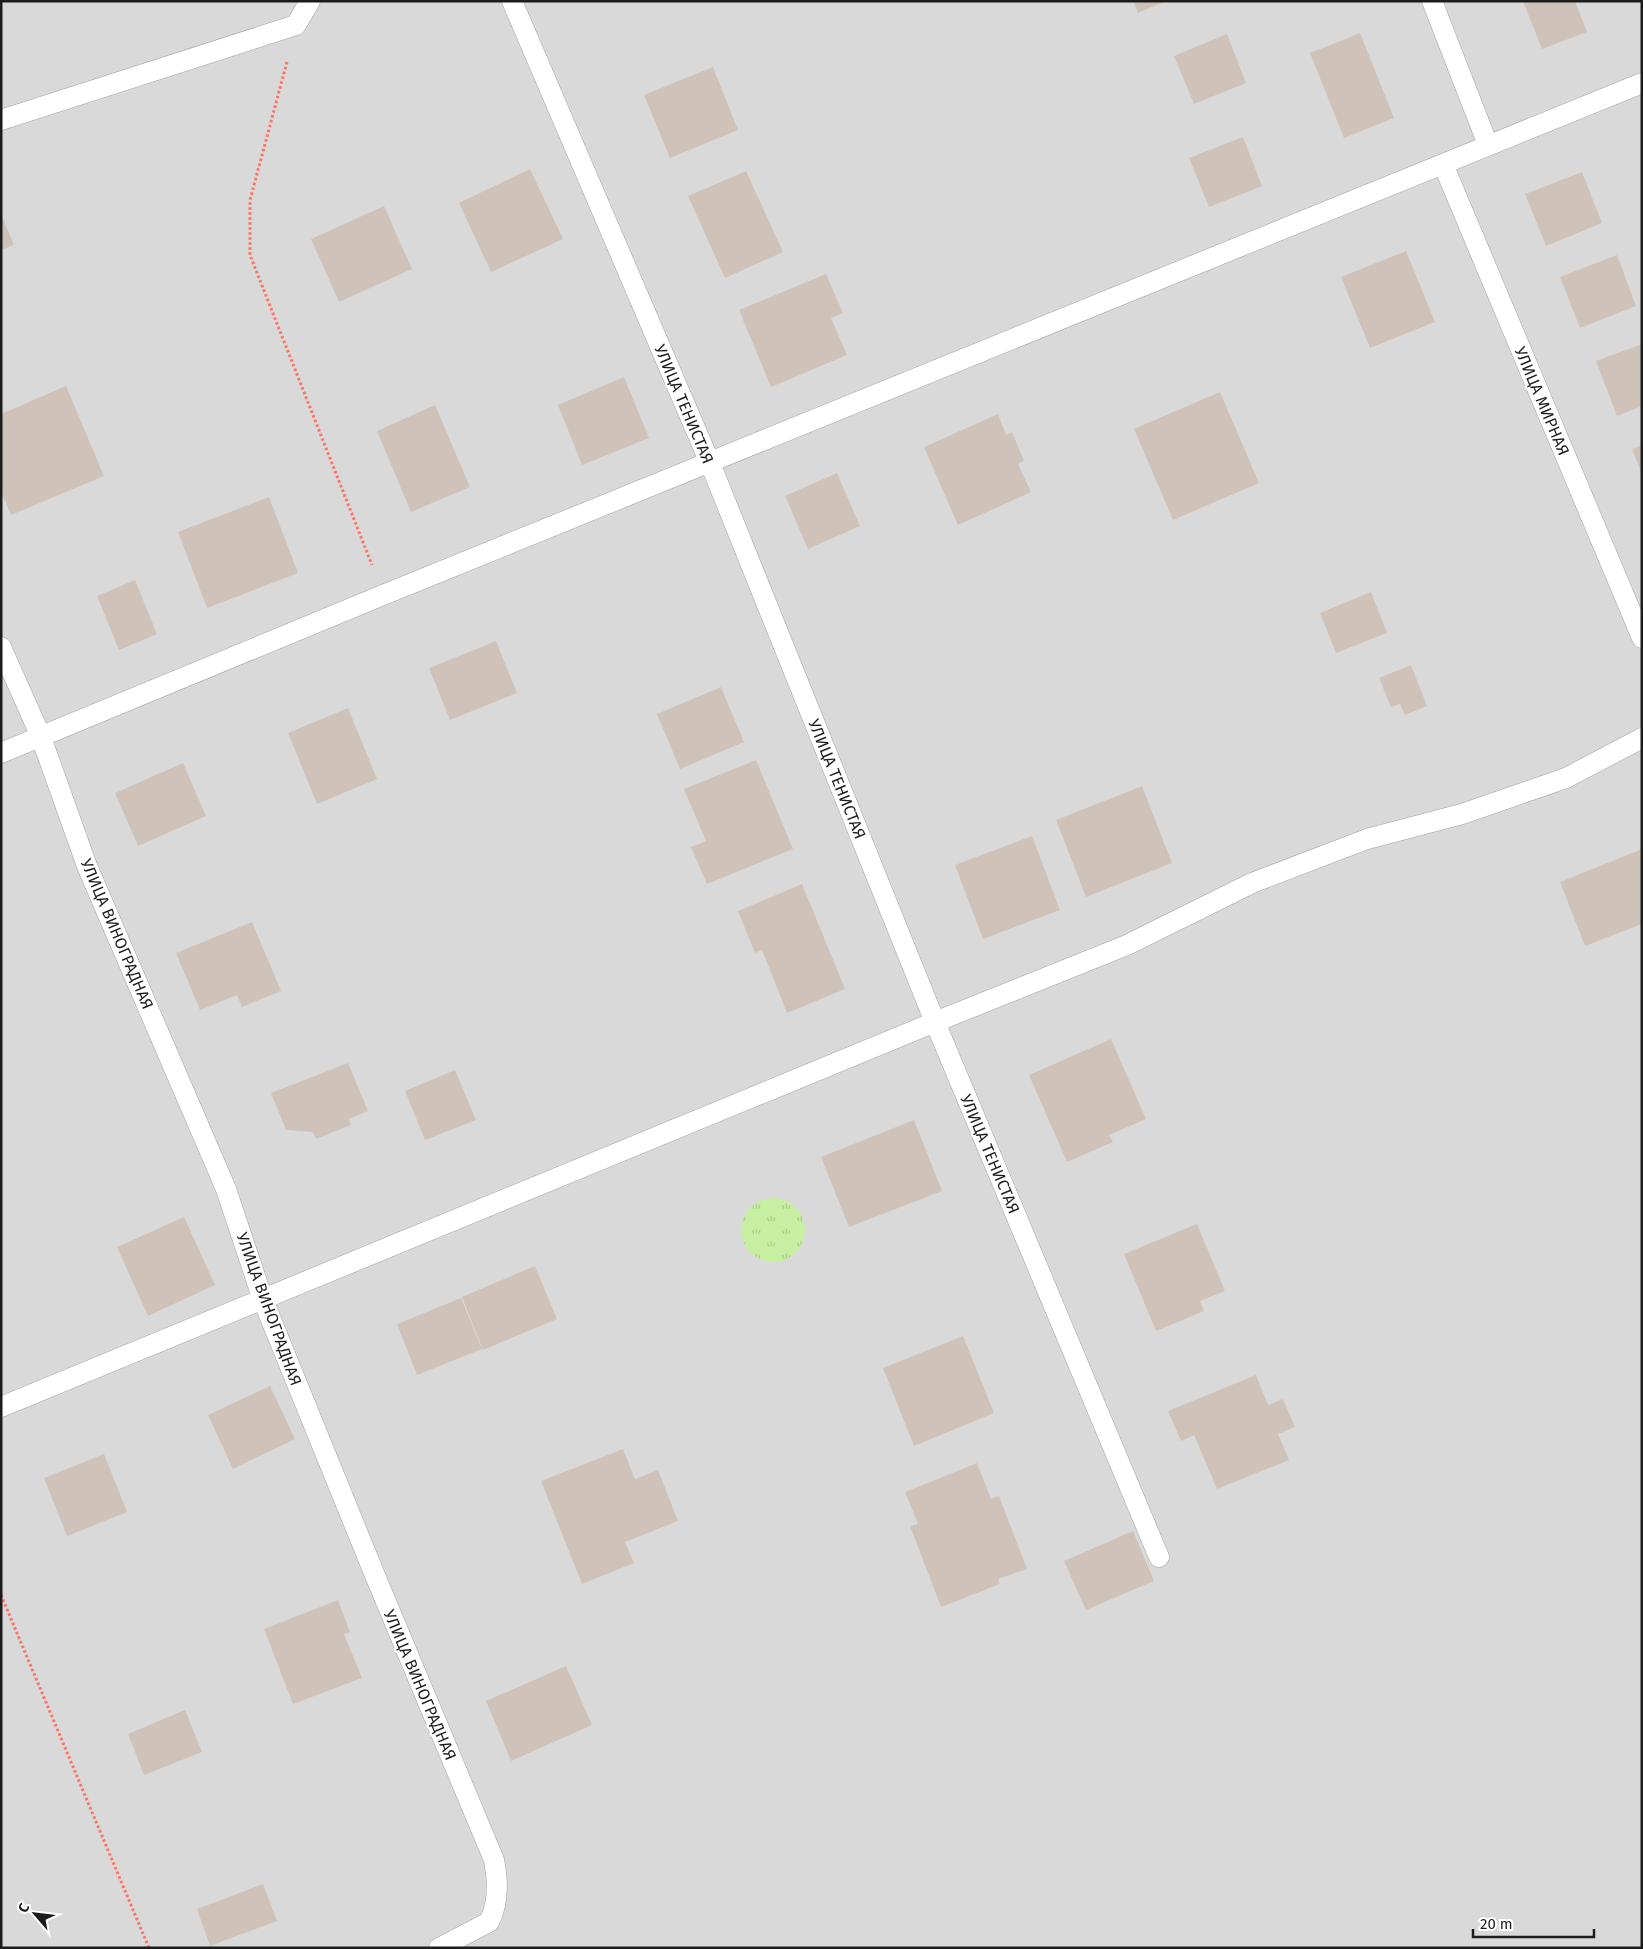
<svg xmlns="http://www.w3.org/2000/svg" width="1643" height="1949" viewBox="0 0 1643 1949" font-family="'Fira Sans',sans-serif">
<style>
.residential{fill:#dad9d9}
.grass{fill:url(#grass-tufts)}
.building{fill:#cfc3b9}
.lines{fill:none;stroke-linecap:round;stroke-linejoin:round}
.service-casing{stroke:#a3a3a3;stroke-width:21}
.path{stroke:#ff7261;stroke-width:3;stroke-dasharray:2.5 2.5;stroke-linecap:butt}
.service{stroke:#fff;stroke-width:20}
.labels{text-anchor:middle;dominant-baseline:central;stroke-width:4.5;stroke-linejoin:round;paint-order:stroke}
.street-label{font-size:16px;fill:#1c1c1c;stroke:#fff}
</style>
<defs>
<pattern id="grass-tufts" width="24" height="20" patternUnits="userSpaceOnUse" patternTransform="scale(1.25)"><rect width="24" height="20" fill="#c7efa1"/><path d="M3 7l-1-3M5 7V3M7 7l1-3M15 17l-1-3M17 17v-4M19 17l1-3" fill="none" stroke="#aacc8a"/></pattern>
</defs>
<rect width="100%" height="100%" fill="#efeae1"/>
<!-- residential -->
<path class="residential" d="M 1,1 L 1642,1 L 1642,1948 L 1,1948 Z"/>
<!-- grass -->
<path class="grass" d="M741 1230a32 32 0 1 1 64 0a32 32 0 1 1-64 0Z"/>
<!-- building -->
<path class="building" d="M 1133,1 L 1166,1 L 1138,13 Z
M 1523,1 L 1575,1 L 1587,32 L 1542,49 Z
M 1360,33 L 1394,118 L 1344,138 L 1310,53 Z
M 1227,34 L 1246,83 L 1194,104 L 1174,56 Z
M 713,67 L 738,130 L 670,158 L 644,95 Z
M 1243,137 L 1262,186 L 1209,207 L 1189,158 Z
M 530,169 L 563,239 L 491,272 L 459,203 Z
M 746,171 L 783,252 L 725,278 L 688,196 Z
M 1582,172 L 1602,223 L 1546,246 L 1525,194 Z
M 384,206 L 412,269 L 339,302 L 311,239 Z
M 1,214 L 14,245 L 1,250 Z
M 1406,251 L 1435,322 L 1370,348 L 1341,277 Z
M 1617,255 L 1636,306 L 1580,328 L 1560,277 Z
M 826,274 L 843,313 L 831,318 L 847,355 L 771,387 L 739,310 Z
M 1642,344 L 1642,406 L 1617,416 L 1596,361 Z
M 624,377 L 649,438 L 582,465 L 558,405 Z
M 66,386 L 104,476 L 11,515 L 1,491 L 1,414 Z
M 1220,392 L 1259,483 L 1173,520 L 1134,429 Z
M 435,405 L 470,487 L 411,512 L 377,431 Z
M 998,414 L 1006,435 L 1012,432 L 1024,461 L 1018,464 L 1031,492 L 958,525 L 924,447 Z
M 1642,445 L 1642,474 L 1632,449 Z
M 837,473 L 860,526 L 808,549 L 785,496 Z
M 269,497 L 298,573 L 207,608 L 178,532 Z
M 135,580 L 157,634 L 119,650 L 97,596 Z
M 1371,592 L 1387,633 L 1336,653 L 1320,613 Z
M 496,641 L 517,693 L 450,720 L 429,668 Z
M 1411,665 L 1427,706 L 1405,715 L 1400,704 L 1391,707 L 1379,678 Z
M 721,687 L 744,742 L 680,769 L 657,714 Z
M 348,708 L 377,779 L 317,804 L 288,733 Z
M 756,760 L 793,849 L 707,884 L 691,847 L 706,841 L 684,789 Z
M 183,763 L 206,816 L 138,846 L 115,793 Z
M 1142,786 L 1172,863 L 1086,897 L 1056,820 Z
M 1032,836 L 1060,910 L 983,939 L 955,865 Z
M 1642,849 L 1642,924 L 1585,946 L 1560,882 Z
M 802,884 L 845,989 L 787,1013 L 762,950 L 755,953 L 738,911 Z
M 252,922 L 281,991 L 242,1007 L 237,995 L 200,1010 L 176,953 Z
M 1111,1039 L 1146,1119 L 1109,1135 L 1113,1142 L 1067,1162 L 1029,1075 Z
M 348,1063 L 368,1111 L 349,1119 L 351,1125 L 316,1139 L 313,1132 L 286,1130 L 271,1093 Z
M 455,1070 L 476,1120 L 425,1140 L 405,1091 Z
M 914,1120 L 942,1191 L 849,1227 L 821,1157 Z
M 184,1217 L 215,1285 L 148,1316 L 117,1247 Z
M 1197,1224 L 1225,1291 L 1200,1301 L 1204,1311 L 1156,1331 L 1124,1254 Z
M 535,1266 L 557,1319 L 483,1350 L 462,1297 Z
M 461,1298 L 482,1349 L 417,1375 L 397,1324 Z
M 963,1336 L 994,1413 L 914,1446 L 883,1368 Z
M 1256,1375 L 1268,1405 L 1283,1399 L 1295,1427 L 1278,1434 L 1289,1460 L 1217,1489 L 1194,1435 L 1181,1441 L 1168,1411 Z
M 270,1386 L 295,1439 L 233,1469 L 208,1415 Z
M 623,1449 L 635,1479 L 658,1470 L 678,1521 L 625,1542 L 634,1563 L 582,1584 L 541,1481 Z
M 104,1454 L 127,1512 L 67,1536 L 44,1478 Z
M 977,1463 L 991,1499 L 999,1496 L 1027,1569 L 998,1579 L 1000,1584 L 941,1607 L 910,1526 L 918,1524 L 905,1492 Z
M 1133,1531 L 1154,1581 L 1086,1610 L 1064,1561 Z
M 338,1600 L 350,1632 L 344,1634 L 362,1678 L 293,1704 L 264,1629 Z
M 566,1666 L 592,1725 L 511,1761 L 486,1701 Z
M 185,1710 L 202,1752 L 144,1775 L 128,1734 Z
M 263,1884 L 277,1921 L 210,1946 L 197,1909 Z"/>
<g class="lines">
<defs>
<path id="service" d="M 512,1 L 710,463 L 935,1022 L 1159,1557
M 1432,1 L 1488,145
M 1,120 L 296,25 L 310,1
M 1443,164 L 1642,638
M 1,647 L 41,737 L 87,866 L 226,1189 L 263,1300 L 374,1573 L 494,1860 C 498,1880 499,1903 489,1922 L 439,1948
M 1,753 L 383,595 L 1642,83
M 1,1407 L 935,1022 L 1127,945 L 1252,883 L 1367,839 L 1462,814 L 1566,778 L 1642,738"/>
</defs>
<!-- service casing -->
<use href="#service" class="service-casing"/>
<!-- path -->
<path class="path" d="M 287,62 L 250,200 L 250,255 L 372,565
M 1,1595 L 149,1948"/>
<!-- service -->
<use href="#service" class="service"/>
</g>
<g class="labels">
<!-- street labels -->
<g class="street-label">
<text transform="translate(1542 401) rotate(67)">УЛИЦА МИРНАЯ</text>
<text transform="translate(684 404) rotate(67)">УЛИЦА ТЕНИСТАЯ</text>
<text transform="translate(837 779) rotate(68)">УЛИЦА ТЕНИСТАЯ</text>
<text transform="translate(117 934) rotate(67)">УЛИЦА ВИНОГРАДНАЯ</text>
<text transform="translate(990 1154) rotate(67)">УЛИЦА ТЕНИСТАЯ</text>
<text transform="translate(269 1309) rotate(70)">УЛИЦА ВИНОГРАДНАЯ</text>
<text transform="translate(420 1685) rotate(67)">УЛИЦА ВИНОГРАДНАЯ</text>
</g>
</g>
<!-- border -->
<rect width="1643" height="1949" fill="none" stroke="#1c1c1c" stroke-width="5"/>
<!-- north arrow -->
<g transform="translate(35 1914) rotate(298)" stroke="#ffffff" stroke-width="4" paint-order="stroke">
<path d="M0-4L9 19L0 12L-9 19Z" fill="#1c1c1c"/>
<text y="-8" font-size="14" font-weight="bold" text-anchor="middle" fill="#1c1c1c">С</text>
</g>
<!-- scale -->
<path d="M1473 1929v8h121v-8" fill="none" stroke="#1c1c1c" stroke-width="2.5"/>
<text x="1480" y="1929" font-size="15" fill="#1c1c1c" stroke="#ffffff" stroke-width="4" paint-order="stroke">20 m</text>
</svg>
